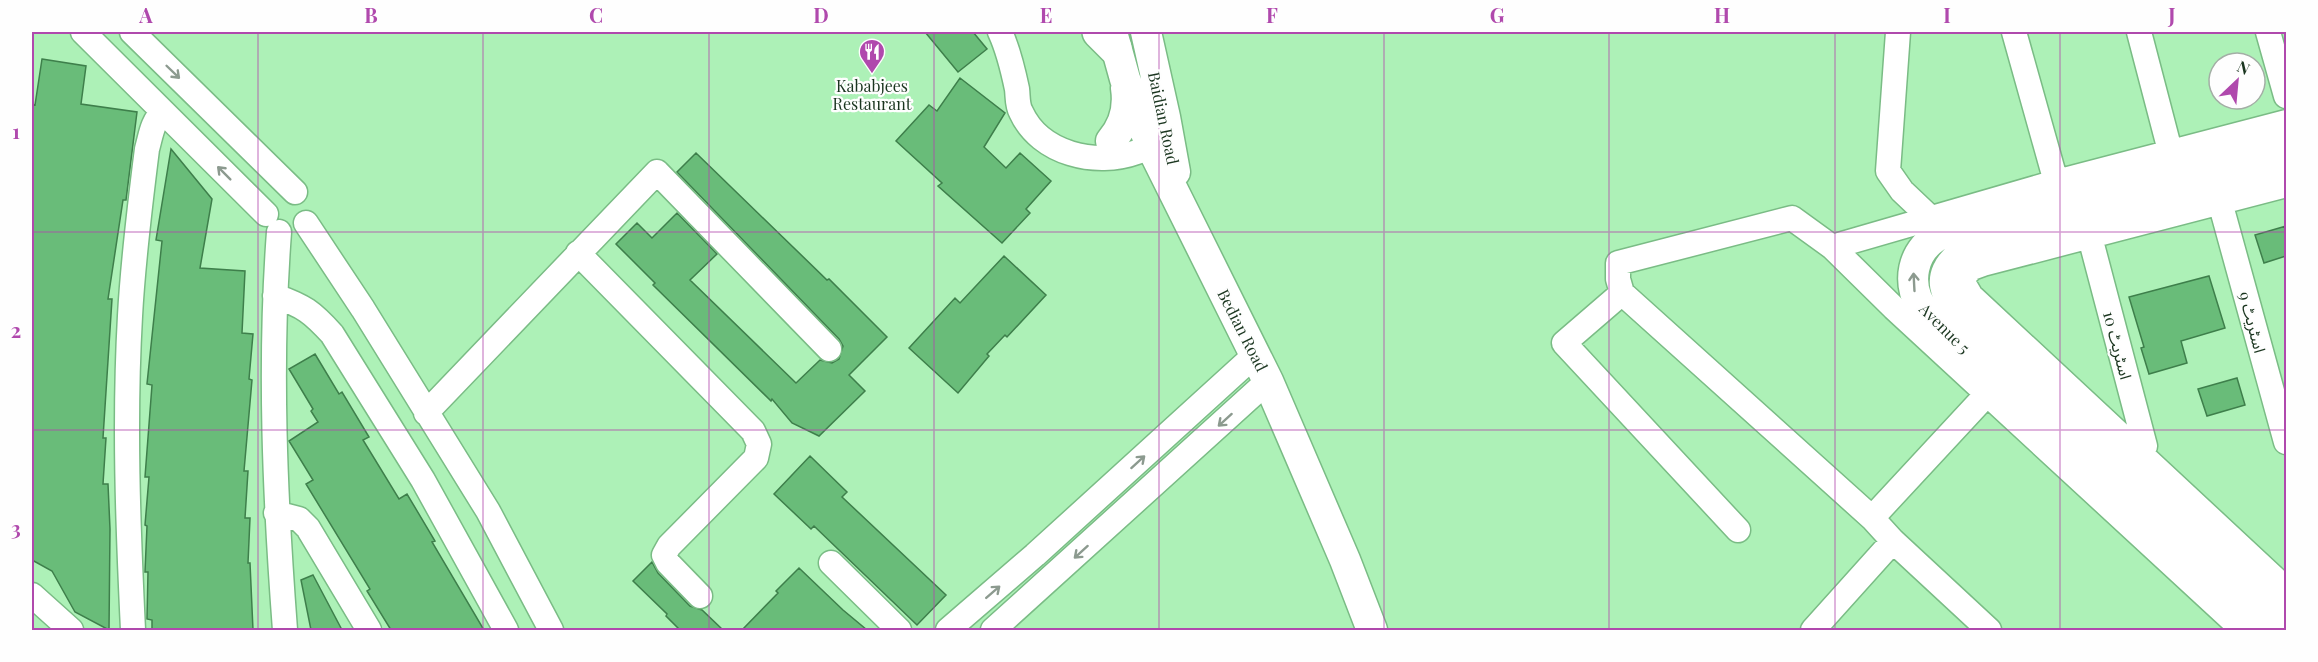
<svg xmlns="http://www.w3.org/2000/svg" width="2318" height="662" viewBox="0 0 2318 662" font-family="'Playfair Display','Noto Sans Arabic',serif">
<style>
.building{fill:#69bc79;stroke:#3e7f4b;stroke-width:1.5}
.lines{fill:none;stroke-linecap:round;stroke-linejoin:round}
.minor-casing{stroke:#7abc85;stroke-width:27}
.major-casing{stroke:#7abc85;stroke-width:33}
.highway-casing{stroke:#7abc85;stroke-width:36}
.minor{stroke:#fff;stroke-width:24}
.major{stroke:#fff;stroke-width:30}
.highway{stroke:#fff;stroke-width:33}
.oneway{stroke:#8c9a8f}
.grid{fill:none;stroke:#b049ad;stroke-width:1.5;stroke-opacity:0.55}
.labels{text-anchor:middle;dominant-baseline:central;stroke-width:4.5;stroke-linejoin:round;paint-order:stroke}
.poi-label{font-size:16px;fill:#1a351f;stroke:#fefefe}
.street-label{font-size:16px;fill:#1a351f;stroke:#fefefe}
.neatline{fill:none;stroke:#b049ad;stroke-width:2}
.grid-label{font-size:20px;text-anchor:middle;font-weight:bold;fill:#b049ad}
</style>
<rect width="100%" height="100%" fill="#adf1b7"/>
<!-- building -->
<path class="building" d="M 925,32 L 973,32 L 987,49 L 958,72 Z
M 42,59 L 86,66 L 81,104 L 137,112 L 126,200 L 123,200 L 108,299 L 112,299 L 103,438 L 106,438 L 103,484 L 108,484 L 110,529 L 109,630 L 75,612 L 52,571 L 32,560 L 32,104 L 35,105 Z
M 960,78 L 1005,113 L 984,147 L 1006,168 L 1020,153 L 1051,181 L 1026,209 L 1030,213 L 1002,243 L 938,186 L 942,183 L 896,141 L 929,105 L 937,111 Z
M 171,149 L 212,199 L 200,268 L 245,271 L 242,333 L 253,334 L 249,379 L 252,380 L 244,471 L 248,471 L 245,518 L 250,518 L 248,563 L 250,563 L 253,630 L 152,630 L 152,620 L 147,619 L 148,572 L 145,572 L 147,526 L 145,525 L 149,477 L 145,477 L 152,385 L 147,384 L 162,241 L 156,240 Z
M 696,153 L 827,280 L 829,279 L 887,337 L 849,375 L 865,391 L 819,436 L 792,423 L 772,399 L 771,401 L 653,285 L 655,283 L 616,244 L 637,223 L 652,238 L 677,213 L 717,254 L 690,280 L 796,383 L 820,360 L 832,363 L 839,359 L 843,346 L 839,339 L 677,172 Z
M 2286,226 L 2286,256 L 2264,263 L 2255,235 Z
M 1004,256 L 1046,295 L 1007,337 L 1005,335 L 987,354 L 989,356 L 958,393 L 909,348 L 955,298 L 960,303 Z
M 2209,276 L 2225,328 L 2181,341 L 2187,363 L 2149,374 L 2141,348 L 2144,347 L 2129,297 Z
M 315,354 L 339,394 L 342,392 L 369,437 L 363,440 L 399,499 L 407,494 L 435,541 L 432,542 L 484,630 L 391,630 L 367,591 L 370,589 L 306,484 L 313,480 L 289,441 L 318,422 L 311,411 L 313,409 L 289,369 Z
M 2237,378 L 2245,405 L 2207,416 L 2198,389 Z
M 810,456 L 847,492 L 842,497 L 946,595 L 917,625 L 814,526 L 811,529 L 774,494 Z
M 652,562 L 658,573 L 690,606 L 702,610 L 723,630 L 680,630 L 666,616 L 667,614 L 633,581 Z
M 799,568 L 843,610 L 867,630 L 742,630 L 778,593 L 776,591 Z
M 313,575 L 342,630 L 311,630 L 301,580 Z"/>
<g class="lines">
<defs>
<path id="minor" d="M 83,32 L 266,214
M 132,32 L 295,192
M 1000,32 C 1008,49 1013,70 1017,89 C 1018,97 1017,105 1021,112 C 1040,154 1096,167 1137,152 C 1148,149 1157,143 1166,138
M 1898,32 L 1888,171 L 1902,191 L 1940,227
M 2014,32 L 2056,182
M 2139,32 L 2174,166
M 2268,32 L 2286,96
M 2286,185 L 1983,264 L 1972,268 L 1965,275 L 1964,284 L 1971,296 L 2286,589
M 2220,202 L 2286,442
M 306,223 L 363,309 L 488,511 L 551,630
M 279,232 C 269,365 275,498 285,630
M 2090,237 L 2145,446 L 2140,453
M 1832,247 L 1792,218 L 1618,263 L 1618,279 L 1622,293 L 1872,518 L 1893,541 L 1989,630
M 578,253 L 753,431 L 759,444 L 756,458 L 669,546 L 664,555 L 668,563 L 700,596
M 1622,293 L 1564,343 L 1738,530
M 275,296 C 304,306 312,312 332,334 L 423,480 L 506,630
M 426,413 L 657,172 L 829,349
M 276,513 L 299,519 L 308,528 L 369,630
M 1872,518 L 1988,393
M 831,563 L 899,630
M 32,595 L 71,630
M 133,630 C 128,526 124,421 130,316 C 133,260 140,204 147,149 C 151,135 152,122 163,112
M 948,630 L 1035,555 L 1256,354
M 993,630 L 1268,381
M 1813,630 L 1893,541
M 2243,630 L 1894,308 L 1832,247 L 2056,182 L 2286,122"/>
<path id="major" d="M 1112,32 L 1125,79 L 1151,146 L 1268,381 L 1345,560 L 1372,630
M 1146,32 L 1165,117 L 1175,172
M 1111,141 C 1124,126 1129,108 1126,88
M 2286,168 L 1972,250 C 1949,259 1935,280 1953,302 L 2286,615
M 2266,630 L 1927,315 C 1903,286 1911,247 1945,232 L 2286,138"/>
<path id="highway" d="M 1099,32 L 1115,48"/>
</defs>
<!-- minor casing -->
<use href="#minor" class="minor-casing"/>
<!-- major casing -->
<use href="#major" class="major-casing"/>
<!-- highway casing -->
<use href="#highway" class="highway-casing"/>
<!-- minor -->
<use href="#minor" class="minor"/>
<!-- major -->
<use href="#major" class="major"/>
<!-- highway -->
<use href="#highway" class="highway"/>
</g>
<!-- one-way arrows -->
<defs><path id="oneway-shaft" d="M-6 0H5M1.5-3L5.5 0L1.5 3" fill="none" stroke-width="1.6" stroke-linecap="round" stroke-linejoin="round" transform="scale(1.5)"/></defs>
<g class="oneway">
<use href="#oneway-shaft" transform="translate(173 72) rotate(44)"/>
<use href="#oneway-shaft" transform="translate(224 173) rotate(-135)"/>
<use href="#oneway-shaft" transform="translate(1914 282) rotate(-93)"/>
<use href="#oneway-shaft" transform="translate(1225 420) rotate(138)"/>
<use href="#oneway-shaft" transform="translate(1138 462) rotate(-42)"/>
<use href="#oneway-shaft" transform="translate(1081 552) rotate(138)"/>
<use href="#oneway-shaft" transform="translate(993 592) rotate(-41)"/>
</g>
<!-- grid -->
<path class="grid" d="M 258,32 L 258,630M 483,32 L 483,630M 709,32 L 709,630M 934,32 L 934,630M 1159,32 L 1159,630M 1384,32 L 1384,630M 1609,32 L 1609,630M 1835,32 L 1835,630M 2060,32 L 2060,630M 32,232 L 2286,232M 32,430 L 2286,430"/>
<!-- icons -->
<defs>
<symbol id="restaurant-pin" viewBox="-11 -11 22 30"><path d="M0 17L-7.5 6A9.5 9.5 0 1 1 7.5 6Z" fill="#b049ad" stroke="#fefefe"/><path d="M-5-6h1v4h1v-4h1v4h1v-4h1v5L-1.5 .5V6h-2V.5L-5-1ZM5-6V6H3V1.5H1.5Q1.5-4 5-6Z" fill="#fff"/></symbol>
</defs>
<g fill-rule="evenodd">
<use href="#restaurant-pin" x="857" y="37" width="30" height="40"/>
</g>
<g class="labels">
<!-- poi labels -->
<g class="poi-label">
<text x="872" y="85">Kababjees<tspan x="872" dy="18">Restaurant</tspan></text>
</g>
<!-- street labels -->
<g class="street-label">
<text transform="translate(1164 118) rotate(78)">Baidian Road</text>
<text transform="translate(2253 322) rotate(75)">اسٹریٹ 9</text>
<text transform="translate(1945 328) rotate(45)">Avenue 5</text>
<text transform="translate(1243 330) rotate(63)">Bedian Road</text>
<text transform="translate(2118 345) rotate(75)">اسٹریٹ 10</text>
</g>
</g>
<!-- border -->
<rect width="2318" height="662" fill="none" stroke="#fefefe" stroke-width="66"/>
<!-- north arrow -->
<g transform="translate(2237 81) rotate(26)"><circle r="28" fill="#fefefe" stroke="#a3aea5" stroke-width="1.5"/>
<path d="M0-4.5L10 22L0 15L-10 22Z" fill="#b049ad"/>
<text y="-9" font-size="16" font-weight="bold" text-anchor="middle" fill="#1a351f">N</text>
</g>
<rect x="33" y="33" width="2252" height="596" class="neatline"/>
<g class="grid-label">
<text x="146" y="23">A</text>
<text x="371" y="23">B</text>
<text x="596" y="23">C</text>
<text x="821" y="23">D</text>
<text x="1046" y="23">E</text>
<text x="1272" y="23">F</text>
<text x="1497" y="23">G</text>
<text x="1722" y="23">H</text>
<text x="1947" y="23">I</text>
<text x="2172" y="23">J</text>
<text x="16" y="139">1</text>
<text x="16" y="338">2</text>
<text x="16" y="536">3</text>
</g>
</svg>
